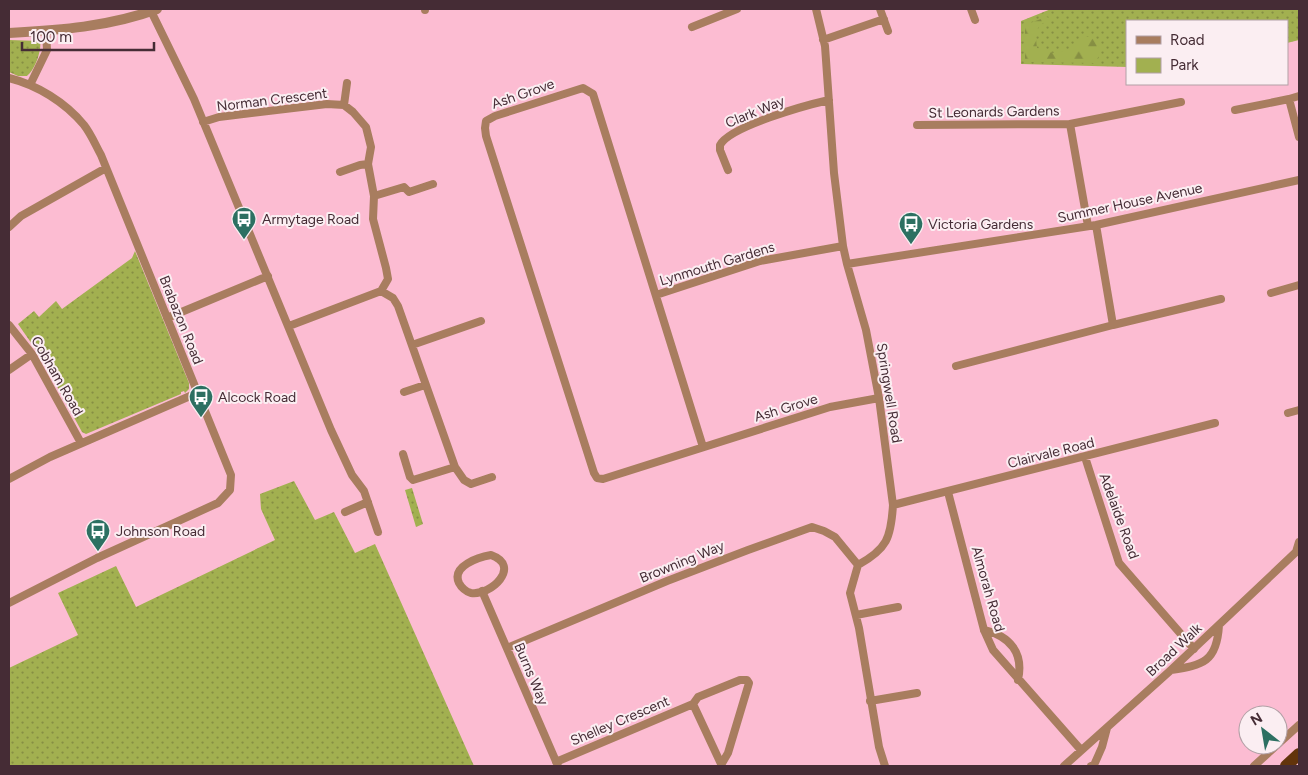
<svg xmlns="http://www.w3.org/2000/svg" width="1308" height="775" viewBox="0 0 1308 775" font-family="Figtree,sans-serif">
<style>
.green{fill:url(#green-dots)}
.forest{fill:url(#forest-firs)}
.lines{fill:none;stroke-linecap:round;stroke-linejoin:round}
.minor{stroke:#a87d5f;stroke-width:8}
.tertiary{stroke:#a87d5f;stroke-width:10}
.trunk{stroke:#62340b;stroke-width:12}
.labels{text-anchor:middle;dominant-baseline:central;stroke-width:4;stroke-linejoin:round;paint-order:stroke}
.street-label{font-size:14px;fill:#452c35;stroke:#fbeef2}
.poi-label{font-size:14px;fill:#452c35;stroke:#fbeef2;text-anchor:start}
</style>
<defs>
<pattern id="green-dots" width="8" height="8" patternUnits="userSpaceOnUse" patternTransform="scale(1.25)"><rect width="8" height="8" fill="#a2b050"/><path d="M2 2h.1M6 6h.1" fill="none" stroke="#868f43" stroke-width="1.8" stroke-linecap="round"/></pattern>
<pattern id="forest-firs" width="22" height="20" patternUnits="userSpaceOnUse" patternTransform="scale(1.25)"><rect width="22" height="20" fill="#a2b050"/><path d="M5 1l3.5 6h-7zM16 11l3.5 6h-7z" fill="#868f43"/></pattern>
</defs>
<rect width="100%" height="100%" fill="#fcbcd2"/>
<!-- green -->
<path class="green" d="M 1051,9 L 1299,9 L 1299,40 L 1287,43 L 1287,21 L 1127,21 L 1127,67 L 1021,64 L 1021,21 Z
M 9,40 L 40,41 C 42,50 35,70 27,76 L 18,76 L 9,72 Z
M 135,251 L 189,383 L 189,389 L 185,393 L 184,391 L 181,392 L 181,394 L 86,434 L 82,432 L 41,357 L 18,324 L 34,311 L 39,317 L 56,301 L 62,309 L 132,258 Z
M 294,481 L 315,520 L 334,512 L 355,553 L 375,544 L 474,766 L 9,766 L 9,668 L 78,635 L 58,593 L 116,566 L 136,607 L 275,540 L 261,509 L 260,494 Z
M 412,488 L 423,524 L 416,527 L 405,490 Z"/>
<!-- forest -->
<path class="forest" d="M 1046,17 L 1054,19 C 1036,24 1035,29 1037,48 L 1053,53 L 1073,49 L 1085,37 L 1095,37 L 1101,52 L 1095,63 L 1025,62 L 1025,25 Z"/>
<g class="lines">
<!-- minor -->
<path class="minor" d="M 425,9 L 425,10
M 816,9 L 825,46 L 834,173 L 843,246 L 847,264 L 866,330 L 879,398 L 893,505 C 891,538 887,549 858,565 L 850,593 L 859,628 L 879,747 L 885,766
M 880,9 L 888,31
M 971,9 L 975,20
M 151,11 L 194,99 L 331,430 L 352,475 L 364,491 L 378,532
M 692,27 L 737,9
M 823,40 L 884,19
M 9,78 C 37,85 65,102 84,125 C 91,134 96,146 101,155 L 231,475 L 230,490 L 218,503 L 97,558 L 9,603
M 30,85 L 47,50 L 46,31
M 1289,99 L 1299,96
M 344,105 L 347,83
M 1235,110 L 1289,99 L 1299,137
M 203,122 L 219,117 L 327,104 L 344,105 L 353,112 L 366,127 L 371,147 L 368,164 L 374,196 L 373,219 L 386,268 L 388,279 L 381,291 L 289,326
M 1070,124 L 1181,102
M 917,125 L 1070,124 L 1088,226
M 728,170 L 720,150 L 720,145 C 730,126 807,105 829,100
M 340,172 L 360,165 L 368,164
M 374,196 L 404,187 L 409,192 L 433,184
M 9,227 L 21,216 L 106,168
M 847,264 L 1096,225 L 1299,180
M 381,291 L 393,298 L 398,306 L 455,467 L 464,480 L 471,484 L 492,477
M 1271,293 L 1299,285
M 656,295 L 760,261 L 843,246
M 167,318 L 268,276
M 9,325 L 32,354 L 81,443
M 1113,325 L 1221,299
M 412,345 L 481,321
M 956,366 L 1113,325 L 1096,225
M 9,370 L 32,354
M 404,392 L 425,385
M 1288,413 L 1299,410
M 703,447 L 593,94 L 583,88 L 495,116 L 486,121 L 485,128 L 486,136 L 594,473 L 597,478 L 603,479 L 830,407 L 879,398
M 403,454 L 410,477 L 413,480 L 455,467
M 1085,457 L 1119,563 L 1194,649
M 9,479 L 50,457 L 197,393
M 948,492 L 984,630 L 993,650 L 1081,750
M 893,505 L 1215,423
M 345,512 L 368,502
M 1296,552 L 1299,542
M 491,555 C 522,566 491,596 471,593 C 466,592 461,587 459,583 C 451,566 479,557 491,555 Z
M 482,591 L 558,766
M 856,615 L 898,607
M 984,630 C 1010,636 1024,653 1018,680
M 507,648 L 667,581 L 748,550 L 812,527 L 824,531 L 835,537 L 858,565
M 1171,670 C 1203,665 1217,662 1219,625
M 870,701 L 917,693
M 693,704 L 698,697 L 740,680 L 747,680 L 749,683 L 728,753 L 721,765
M 1278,744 L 1299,725
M 556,762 L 693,704 L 722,766
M 1064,766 L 1171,670 L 1296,552 L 1299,552
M 1091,766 L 1094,765 L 1102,747 L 1107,728
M 1254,766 L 1277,745"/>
<!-- tertiary -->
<path class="tertiary" d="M 9,33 C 59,30 109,27 157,9"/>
<!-- trunk -->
<path class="trunk" d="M 1286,766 L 1299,754"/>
</g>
<!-- icons -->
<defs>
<symbol id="bus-pin" viewBox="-11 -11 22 30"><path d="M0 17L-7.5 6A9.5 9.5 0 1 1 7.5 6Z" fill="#2d7062" stroke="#fbeef2"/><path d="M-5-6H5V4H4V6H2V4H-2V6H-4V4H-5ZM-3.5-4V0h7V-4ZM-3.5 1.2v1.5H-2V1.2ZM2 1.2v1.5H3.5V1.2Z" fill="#fff"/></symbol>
</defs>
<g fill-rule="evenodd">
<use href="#bus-pin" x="230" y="205" width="28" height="38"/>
<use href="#bus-pin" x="897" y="210" width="28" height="38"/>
<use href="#bus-pin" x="187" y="383" width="28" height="38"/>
<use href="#bus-pin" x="84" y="517" width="28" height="38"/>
</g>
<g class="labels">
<!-- street labels -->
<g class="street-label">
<text transform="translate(523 94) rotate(-19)">Ash Grove</text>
<text transform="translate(272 100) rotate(-7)">Norman Crescent</text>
<text transform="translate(755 112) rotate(-22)">Clark Way</text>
<text transform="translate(994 112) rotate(-1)">St Leonards Gardens</text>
<text transform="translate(1130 203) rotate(-12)">Summer House Avenue</text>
<text transform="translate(717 264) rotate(-17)">Lynmouth Gardens</text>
<text transform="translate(181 320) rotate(68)">Brabazon Road</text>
<text transform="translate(57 376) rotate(60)">Cobham Road</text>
<text transform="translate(889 393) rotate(81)">Springwell Road</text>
<text transform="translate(786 408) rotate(-17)">Ash Grove</text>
<text transform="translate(1051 453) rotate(-14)">Clairvale Road</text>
<text transform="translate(1119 516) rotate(70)">Adelaide Road</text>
<text transform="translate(682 562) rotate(-22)">Browning Way</text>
<text transform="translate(988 589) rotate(74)">Almorah Road</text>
<text transform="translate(1174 650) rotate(-43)">Broad Walk</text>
<text transform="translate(531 674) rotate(67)">Burns Way</text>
<text transform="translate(620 721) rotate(-23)">Shelley Crescent</text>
</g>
<!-- poi labels -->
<g class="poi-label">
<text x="262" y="219">Armytage Road</text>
<text x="928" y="224">Victoria Gardens</text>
<text x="218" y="397">Alcock Road</text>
<text x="116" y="531">Johnson Road</text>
</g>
</g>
<!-- border -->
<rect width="1308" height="775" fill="none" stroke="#452c35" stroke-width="20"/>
<!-- legend -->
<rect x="1126" y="20" width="162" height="65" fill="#fbeef2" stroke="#b2a0a6"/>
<rect x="1136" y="36" width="25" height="8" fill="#a87d5f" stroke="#b2a0a6"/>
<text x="1170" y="45" font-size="15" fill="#452c35">Road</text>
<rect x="1136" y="58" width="25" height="15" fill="#a2b050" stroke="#b2a0a6"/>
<text x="1170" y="70" font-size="15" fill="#452c35">Park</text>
<!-- north arrow -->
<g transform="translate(1263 730) rotate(329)"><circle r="24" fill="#fbeef2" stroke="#b2a0a6"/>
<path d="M0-4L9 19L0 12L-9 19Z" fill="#2d7062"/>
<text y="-8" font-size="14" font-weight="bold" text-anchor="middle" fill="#452c35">N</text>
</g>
<!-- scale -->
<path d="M22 42v8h132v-8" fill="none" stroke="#452c35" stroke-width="2.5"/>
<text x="30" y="42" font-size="15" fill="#452c35" stroke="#fbeef2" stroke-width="4" paint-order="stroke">100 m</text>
</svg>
